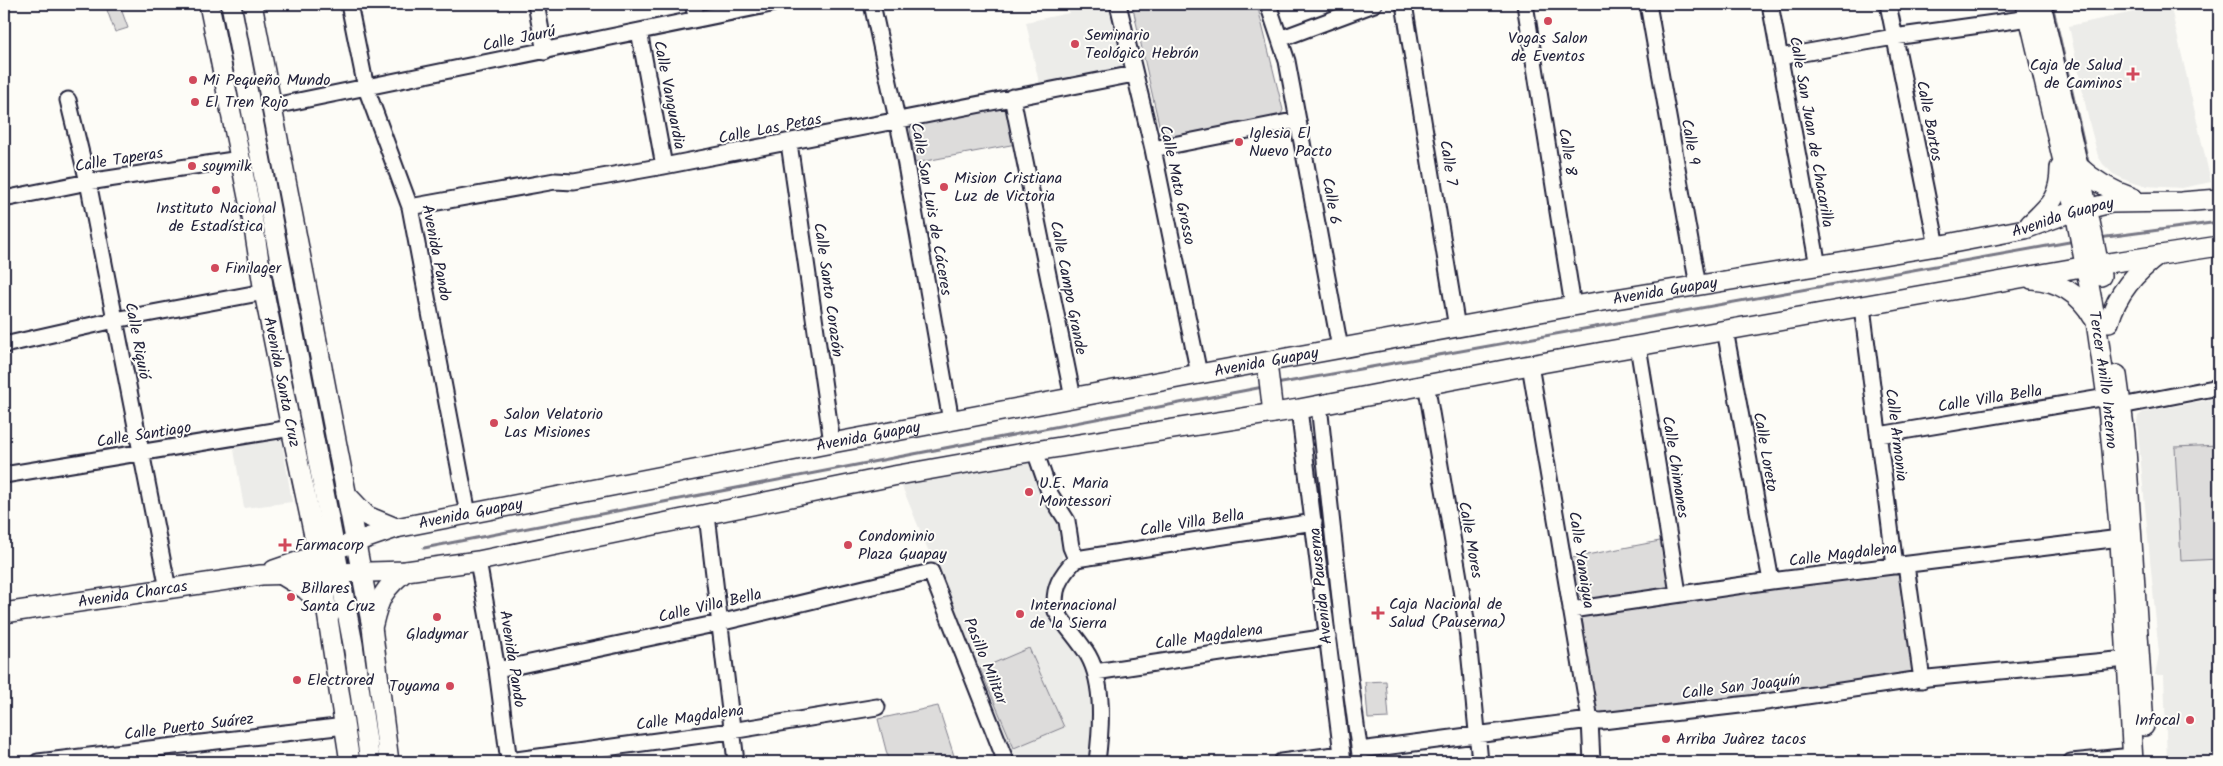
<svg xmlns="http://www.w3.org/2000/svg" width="2223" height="766" viewBox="0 0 2223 766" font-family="Kalam,sans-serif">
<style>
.built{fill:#ecece9}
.green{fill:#dddcdb;stroke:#807f8b}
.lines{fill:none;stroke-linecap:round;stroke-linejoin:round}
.stream{stroke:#787885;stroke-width:3}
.minor-casing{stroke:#22223b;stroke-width:19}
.major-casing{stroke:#22223b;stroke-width:22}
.minor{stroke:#fdfcf7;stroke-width:15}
.major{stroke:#fdfcf7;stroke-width:19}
.poi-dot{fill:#d1495b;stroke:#fdfcf7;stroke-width:2}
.labels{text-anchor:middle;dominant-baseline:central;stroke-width:4;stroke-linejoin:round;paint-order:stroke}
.poi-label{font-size:16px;fill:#22223b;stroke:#fdfcf7;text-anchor:start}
.street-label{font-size:16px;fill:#22223b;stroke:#fdfcf7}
</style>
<rect width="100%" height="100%" fill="#fdfcf7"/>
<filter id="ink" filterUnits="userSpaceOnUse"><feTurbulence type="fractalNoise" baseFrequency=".02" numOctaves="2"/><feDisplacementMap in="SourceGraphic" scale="10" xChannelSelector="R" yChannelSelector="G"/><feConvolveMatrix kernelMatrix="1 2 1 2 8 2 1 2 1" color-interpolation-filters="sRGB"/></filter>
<g filter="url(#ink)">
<!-- built -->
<path class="built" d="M 1067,4 L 1112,4 L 1124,66 L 1039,83 L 1026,22 L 1069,13 Z
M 2170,4 L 2211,182 L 2182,188 L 2145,186 L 2130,182 L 2113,174 L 2103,164 L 2098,156 L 2089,122 L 2069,26 Z
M 2219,398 L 2219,762 L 2167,762 L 2164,675 L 2155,675 L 2159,654 L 2137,422 L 2138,416 L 2144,412 Z
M 276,437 L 280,438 L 282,442 L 292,502 L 244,508 L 233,444 Z
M 1028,458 L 1042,500 L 1056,517 L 1063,533 L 1064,548 L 1061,563 L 1054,574 L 1047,604 L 1055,624 L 1077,652 L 1089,683 L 1093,720 L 1091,762 L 1015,762 L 901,484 Z"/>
<!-- green -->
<path class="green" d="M 216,4 L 224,4 L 250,130 L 247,163 Z
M 1132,4 L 1257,4 L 1283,110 L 1280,117 L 1165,141 L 1162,138 Z
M 120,6 L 128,28 L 115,32 L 107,10 Z
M 1006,106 L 1009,110 L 1016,144 L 915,163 L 910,128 L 912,124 Z
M 260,187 L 311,453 L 305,470 L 261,250 Z
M 2219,445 L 2219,559 L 2181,561 L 2175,447 Z
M 1665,540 L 1672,582 L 1667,589 L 1584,601 L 1578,595 L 1571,558 Z
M 1893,573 L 1900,575 L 1917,675 L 1604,715 L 1594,709 L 1582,618 L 1589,611 Z
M 1029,648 L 1064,727 L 1014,748 L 980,669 Z
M 1386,681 L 1389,718 L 1368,719 L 1365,682 Z
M 938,706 L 956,762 L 889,762 L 878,719 Z"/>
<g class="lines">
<!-- stream -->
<path class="stream" d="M 2052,4 L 2089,166
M 2099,238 L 2219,222
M 1276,384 L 2075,241
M 424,548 L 1263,387"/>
<defs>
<path id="minor" d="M 349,4 L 366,88 L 410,207 L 468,514
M 536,4 L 545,52
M 693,4 L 697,19
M 872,4 L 902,142 L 951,421
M 1118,4 L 1153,149 L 1199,374
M 1268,4 L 1287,61 L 1340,348
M 1404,4 L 1457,328
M 1525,4 L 1573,306
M 1648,4 L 1698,286
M 1770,4 L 1818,266
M 1888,4 L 1937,246
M 639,31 L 664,166
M 1280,39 L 1374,4
M 1780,57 L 1894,37 L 2030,18
M 1012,97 L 1073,398
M 68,100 L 88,182 L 168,589
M 274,106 L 771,4
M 789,143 L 832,443
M 1153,149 L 1298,120
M 4,199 L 88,182 L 240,159
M 410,207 L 555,181 L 574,182 L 664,166 L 1134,74
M 1862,307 L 1895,566
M 1725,330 L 1771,581
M 4,345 L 115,320 L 264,292
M 1638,346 L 1678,593
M 1530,365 L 1590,720 L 1592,762
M 1426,383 L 1466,619 L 1480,762
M 1319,405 L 1344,635 L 1361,762
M 2121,406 L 2219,387
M 1299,409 L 1343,762
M 1879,435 L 2107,397
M 1035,451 L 1050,494 L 1067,521 L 1071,547 L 1076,559 C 1061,575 1052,588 1056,611 C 1066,627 1079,640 1088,655 C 1105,685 1101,730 1097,762
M 4,475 L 291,428
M 707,515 L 736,762
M 1076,559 L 1314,522
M 478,561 L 497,670 L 509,762
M 1906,565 L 1922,680
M 1571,610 L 1771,581 L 2120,538
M 497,670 L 719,623 L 931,572 L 1006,762
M 1095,672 L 1328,637
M 1360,750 L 1590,720 L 1602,721 L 1766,702 L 1928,678 L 2127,659
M 509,761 L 731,731 L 877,707
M 38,762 L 345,726
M 1281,762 L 1342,754
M 2071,762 L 2133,756"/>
<g id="major">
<path id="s1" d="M 209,4 L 253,222 L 264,292 L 291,428 L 318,554 L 350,762"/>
<path d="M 231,4 L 353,644 L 370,762"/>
<path d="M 252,4 L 372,627 L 389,762"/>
<path id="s2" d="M 2026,4 L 2075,212 L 2096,322 L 2107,397 L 2119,525 L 2133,762"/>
<path d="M 2041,4 L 2084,192 L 2101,276"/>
<path d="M 2078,166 C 2095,182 2112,191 2133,198"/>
<path d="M 2030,224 C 2050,205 2060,197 2060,168"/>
<path d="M 2032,279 C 2058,281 2080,294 2093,317"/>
<path d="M 2109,322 C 2117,293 2135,273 2159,255"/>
<path d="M 1267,363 L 1273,413"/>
<path d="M 2117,375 L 2125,434 L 2144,726"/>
<path d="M 346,494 L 367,516 L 396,528"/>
<path id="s3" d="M 274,570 L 396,528 L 832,443 L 1199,374 L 1573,306 L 1937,246 L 2025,229 L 2066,214 L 2111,203 L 2181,202 L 2219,199"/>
<path d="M 282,575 L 305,589 L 331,613"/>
<path id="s4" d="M 4,613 L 261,575 L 406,571 L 478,561 L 893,476 L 1035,451 L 1299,409 L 1530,365 L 2076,268 L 2219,246"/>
<path d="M 373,624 C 379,598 384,588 406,571"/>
</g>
</defs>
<!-- minor casing -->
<use href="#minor" class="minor-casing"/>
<!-- major casing -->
<use href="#major" class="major-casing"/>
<!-- minor -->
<use href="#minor" class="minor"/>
<!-- major -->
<use href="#major" class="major"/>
</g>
</g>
<!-- markers -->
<g class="poi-dot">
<circle cx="1548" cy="21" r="5"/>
<circle cx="1075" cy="44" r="5"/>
<path d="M2130.5 66.5h5v5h5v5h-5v5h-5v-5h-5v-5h5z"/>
<circle cx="193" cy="80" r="5"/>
<circle cx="195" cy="102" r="5"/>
<circle cx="1239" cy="142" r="5"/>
<circle cx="192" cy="166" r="5"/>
<circle cx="944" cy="187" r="5"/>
<circle cx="216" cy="190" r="5"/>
<circle cx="215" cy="268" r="5"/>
<circle cx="494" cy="423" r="5"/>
<circle cx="1029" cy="492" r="5"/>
<path d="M282.5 537.5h5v5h5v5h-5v5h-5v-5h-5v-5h5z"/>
<circle cx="848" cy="545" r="5"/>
<circle cx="291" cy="597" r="5"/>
<path d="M1375.5 605.5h5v5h5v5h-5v5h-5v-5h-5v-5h5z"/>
<circle cx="1020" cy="614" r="5"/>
<circle cx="437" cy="617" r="5"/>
<circle cx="297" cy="680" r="5"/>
<circle cx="450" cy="686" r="5"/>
<circle cx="2190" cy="720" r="5"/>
<circle cx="1666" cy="739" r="5"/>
</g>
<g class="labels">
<!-- poi labels -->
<g class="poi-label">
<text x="1085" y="35">Seminario<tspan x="1085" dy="18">Teológico Hebrón</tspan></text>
<text x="1548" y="38" text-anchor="middle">Vogas Salon<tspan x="1548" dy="18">de Eventos</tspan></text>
<text x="2122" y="65" text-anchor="end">Caja de Salud<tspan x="2122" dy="18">de Caminos</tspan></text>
<text x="203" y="80">Mi Pequeño Mundo</text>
<text x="205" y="102">El Tren Rojo</text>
<text x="1249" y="133">Iglesia El<tspan x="1249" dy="18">Nuevo Pacto</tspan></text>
<text x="202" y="166">soymilk</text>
<text x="954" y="178">Mision Cristiana<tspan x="954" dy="18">Luz de Victoria</tspan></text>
<text x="216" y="208" text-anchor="middle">Instituto Nacional<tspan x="216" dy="18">de Estadística</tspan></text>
<text x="225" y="268">Finilager</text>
<text x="504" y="414">Salon Velatorio<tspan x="504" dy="18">Las Misiones</tspan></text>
<text x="1039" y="483">U.E. Maria<tspan x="1039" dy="18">Montessori</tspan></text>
<text x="858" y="536">Condominio<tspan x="858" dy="18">Plaza Guapay</tspan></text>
<text x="295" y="545">Farmacorp</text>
<text x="301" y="588">Billares<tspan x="301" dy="18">Santa Cruz</tspan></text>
<text x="1389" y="604">Caja Nacional de<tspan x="1389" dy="18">Salud (Pauserna)</tspan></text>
<text x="1030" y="605">Internacional<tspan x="1030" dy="18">de la Sierra</tspan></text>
<text x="437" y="634" text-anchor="middle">Gladymar</text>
<text x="307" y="680">Electrored</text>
<text x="440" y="686" text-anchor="end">Toyama</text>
<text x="2180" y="720" text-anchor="end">Infocal</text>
<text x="1676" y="739">Arriba Juàrez tacos</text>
</g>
<!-- street labels -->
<g class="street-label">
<text transform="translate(519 39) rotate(-12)">Calle Jaurú</text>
<text transform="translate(669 95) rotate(79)">Calle Vanguardia</text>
<text transform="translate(1929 121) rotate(79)">Calle Bartos</text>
<text transform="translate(770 129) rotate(-11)">Calle Las Petas</text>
<text transform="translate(1811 132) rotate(80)">Calle San Juan de Chacarilla</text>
<text transform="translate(1690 142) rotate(80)">Calle 9</text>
<text transform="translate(1567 152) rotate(81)">Calle 8</text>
<text transform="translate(119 160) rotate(-9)">Calle Taperas</text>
<text transform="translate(1448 163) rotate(81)">Calle 7</text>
<text transform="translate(1177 185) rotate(78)">Calle Mato Grosso</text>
<text transform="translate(1331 201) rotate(80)">Calle 6</text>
<text transform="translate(931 209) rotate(80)">Calle San Luis de Cáceres</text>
<text stroke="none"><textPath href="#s3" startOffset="1825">Avenida Guapay</textPath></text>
<text transform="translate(436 253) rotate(79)">Avenida Pando</text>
<text transform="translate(1068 288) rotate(79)">Calle Campo Grande</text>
<text transform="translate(828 290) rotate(82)">Calle Santo Corazón</text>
<text stroke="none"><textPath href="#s3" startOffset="1420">Avenida Guapay</textPath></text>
<text transform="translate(137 341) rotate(79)">Calle Riquió</text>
<text stroke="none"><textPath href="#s3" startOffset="1015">Avenida Guapay</textPath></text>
<text stroke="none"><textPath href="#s2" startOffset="384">Tercer Anillo Interno</textPath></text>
<text stroke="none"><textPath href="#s1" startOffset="385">Avenida Santa Cruz</textPath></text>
<text transform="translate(1990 399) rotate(-9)">Calle Villa Bella</text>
<text transform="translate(144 435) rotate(-9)">Calle Santiago</text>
<text transform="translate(1896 435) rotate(83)">Calle Armonia</text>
<text stroke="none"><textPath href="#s3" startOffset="610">Avenida Guapay</textPath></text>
<text transform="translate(1765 452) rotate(80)">Calle Loreto</text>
<text transform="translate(1675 467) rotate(81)">Calle Chimanes</text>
<text stroke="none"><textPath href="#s3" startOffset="205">Avenida Guapay</textPath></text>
<text transform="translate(1192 523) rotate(-9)">Calle Villa Bella</text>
<text transform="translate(1470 540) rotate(80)">Calle Mores</text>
<text transform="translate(1843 555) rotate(-7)">Calle Magdalena</text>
<text transform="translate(1581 560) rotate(81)">Calle Yanaigua</text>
<text transform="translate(1321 586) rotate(-96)">Avenida Pauserna</text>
<text stroke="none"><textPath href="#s4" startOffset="130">Avenida Charcas</textPath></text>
<text transform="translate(710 606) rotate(-13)">Calle Villa Bella</text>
<text transform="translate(1209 637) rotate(-8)">Calle Magdalena</text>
<text transform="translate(512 659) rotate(81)">Avenida Pando</text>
<text transform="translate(985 661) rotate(68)">Pasillo Militar</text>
<text transform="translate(1741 687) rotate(-7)">Calle San Joaquín</text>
<text transform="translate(690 718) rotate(-8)">Calle Magdalena</text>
<text transform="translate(189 727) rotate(-7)">Calle Puerto Suárez</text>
</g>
</g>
<!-- margin -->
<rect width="2223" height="766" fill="none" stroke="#fdfcf7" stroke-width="20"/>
<rect x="10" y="10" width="2203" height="746" fill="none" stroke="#22223b" stroke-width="2" filter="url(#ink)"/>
</svg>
